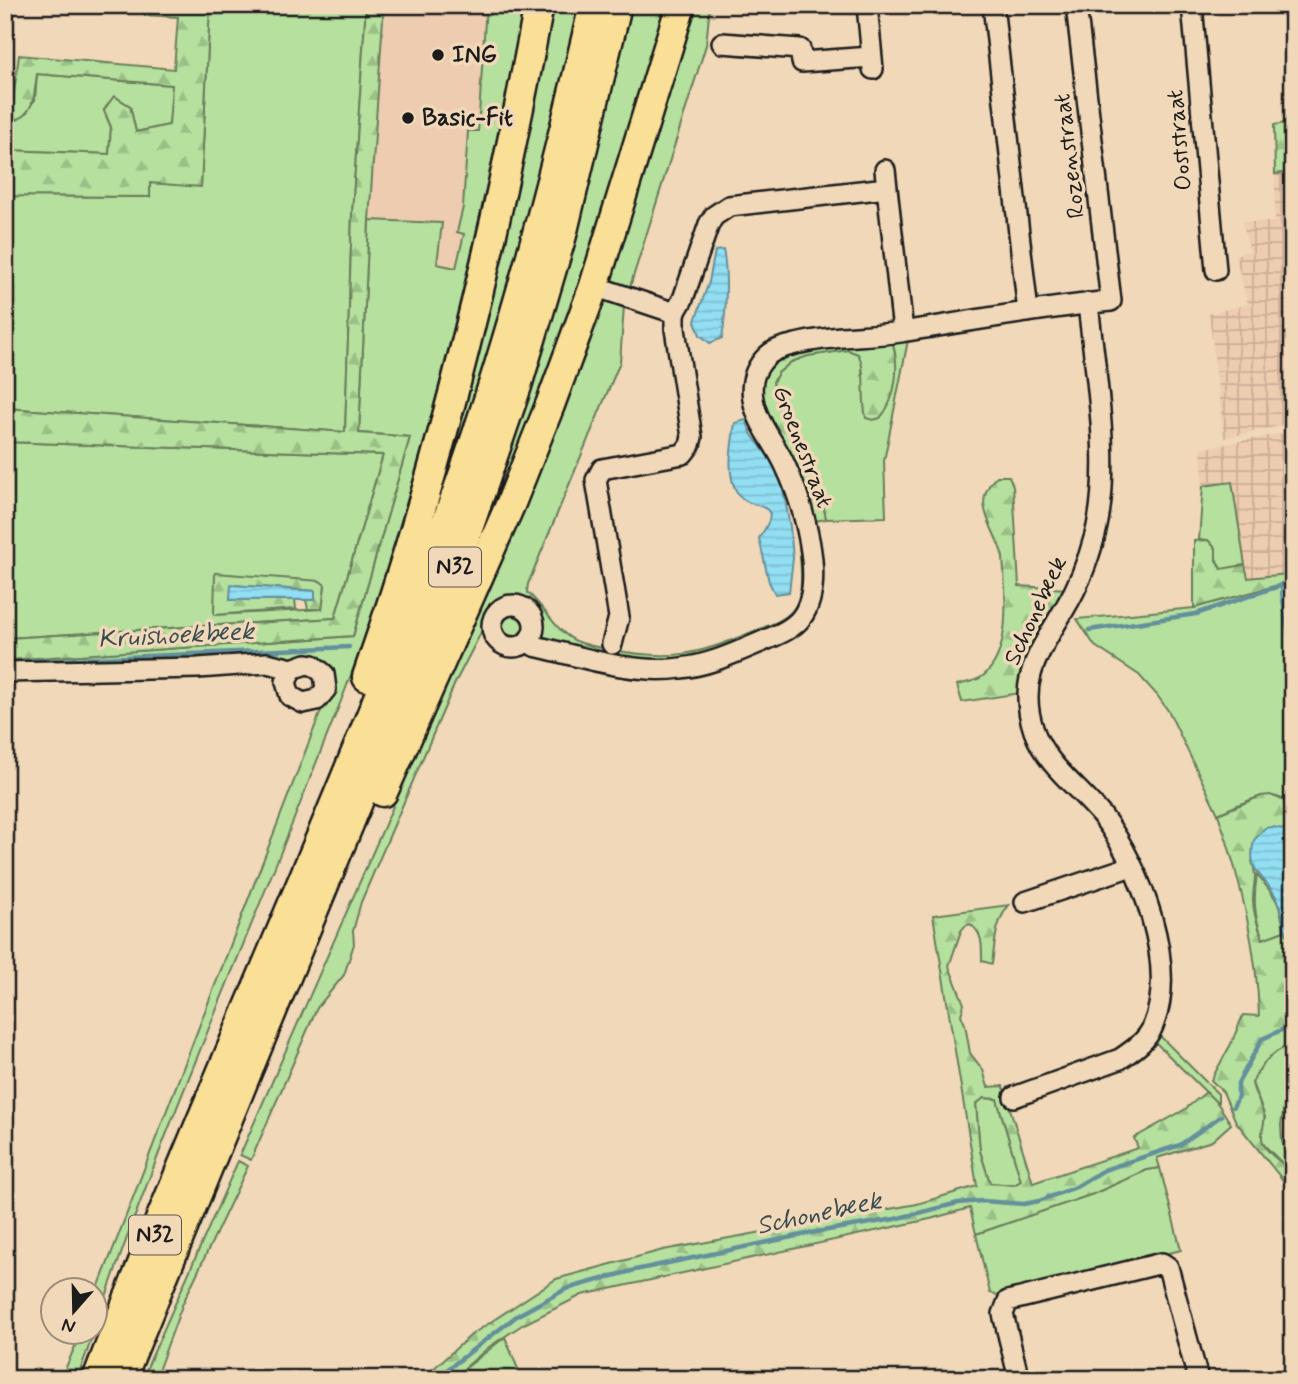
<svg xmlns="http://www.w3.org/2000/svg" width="1298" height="1384" viewBox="0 0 1298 1384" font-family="Mynerve,sans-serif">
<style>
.built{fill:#edccb0}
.industrial{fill:url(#industrial-grid)}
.grass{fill:#b5e09d;stroke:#687e5c;stroke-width:2;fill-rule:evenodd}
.forest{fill:url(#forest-firs);stroke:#687e5c;stroke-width:2;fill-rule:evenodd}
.water{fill:url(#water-rules);stroke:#63909c;stroke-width:2}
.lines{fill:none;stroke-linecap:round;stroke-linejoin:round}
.stream{stroke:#63909c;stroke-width:4.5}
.minor-casing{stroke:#1c1c1c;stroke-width:24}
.highway-casing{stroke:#1c1c1c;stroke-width:33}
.minor{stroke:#f0d8b8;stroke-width:19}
.highway{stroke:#fadf96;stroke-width:28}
.poi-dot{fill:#1c1c1c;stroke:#f0d8b8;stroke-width:2.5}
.labels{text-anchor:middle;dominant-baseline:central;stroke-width:7;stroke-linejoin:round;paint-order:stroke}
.shield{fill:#f0d8b8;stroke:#5c544b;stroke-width:2}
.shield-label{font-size:23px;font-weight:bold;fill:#1c1c1c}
.poi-label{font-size:24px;font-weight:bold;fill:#1c1c1c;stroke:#f0d8b8;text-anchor:start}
.street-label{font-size:24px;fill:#1c1c1c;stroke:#f0d8b8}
.water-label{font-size:26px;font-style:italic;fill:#3a4c52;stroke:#f0d8b8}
</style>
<defs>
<pattern id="industrial-grid" width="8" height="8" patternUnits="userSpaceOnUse" patternTransform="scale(1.75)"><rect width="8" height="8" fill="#edccb0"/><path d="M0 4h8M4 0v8" fill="none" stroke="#cbaf97"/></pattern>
<pattern id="forest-firs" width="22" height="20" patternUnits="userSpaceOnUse" patternTransform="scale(1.75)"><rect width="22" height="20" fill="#b5e09d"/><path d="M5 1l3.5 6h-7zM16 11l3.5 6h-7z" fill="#9bc087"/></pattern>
<pattern id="water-rules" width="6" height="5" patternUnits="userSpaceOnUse" patternTransform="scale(1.75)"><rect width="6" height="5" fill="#92def2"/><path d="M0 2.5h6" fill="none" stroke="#7dbecf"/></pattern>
</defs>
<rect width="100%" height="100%" fill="#f0d8b8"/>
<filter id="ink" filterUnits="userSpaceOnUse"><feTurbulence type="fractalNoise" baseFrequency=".0143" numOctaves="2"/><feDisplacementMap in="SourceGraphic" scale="14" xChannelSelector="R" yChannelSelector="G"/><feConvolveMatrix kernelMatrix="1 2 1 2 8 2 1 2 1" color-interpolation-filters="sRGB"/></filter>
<g filter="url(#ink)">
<!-- built -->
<path class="built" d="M 384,5 L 486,5 L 478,131 L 469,131 L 463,207 L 457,231 L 464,234 L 456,268 L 437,264 L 369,220 Z"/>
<!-- industrial -->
<path class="industrial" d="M 1293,170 L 1293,423 L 1224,438 L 1209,314 L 1248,304 L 1235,255 L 1250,251 L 1242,222 L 1275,222 L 1275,174 L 1291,172 Z
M 1293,431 L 1293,574 L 1247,578 L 1232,483 L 1203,486 L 1201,449 Z"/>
<!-- grass -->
<path class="grass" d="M 210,5 L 366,5 L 352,214 L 345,432 L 5,408 L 5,196 L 149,197 L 149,183 L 201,186 Z
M 486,5 L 525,5 C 480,223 433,440 360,650 C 345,694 326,737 309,781 C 238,963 157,1143 95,1329 L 95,1296 L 324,703 L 329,671 L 5,669 L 5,442 L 383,455 L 335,618 L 8,638 L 9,660 L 353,636 L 410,437 L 359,433 L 369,220 L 442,223 L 437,264 L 456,268 L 464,234 L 457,232 L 463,207 L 468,131 L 478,131 ZM 216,573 L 325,585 L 322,609 L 214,615 Z
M 546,5 L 582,5 L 557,118 L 477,402 L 404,607 Z
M 631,5 L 671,5 L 550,390 L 459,587 C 520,394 587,203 631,5 Z
M 693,5 L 710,5 L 706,45 L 624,306 L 620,362 L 528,584 L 527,592 C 545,607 555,631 576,641 C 588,646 601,648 613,650 C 671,661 700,655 754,631 C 767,626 782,622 792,611 C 806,595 800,563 799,543 L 806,542 L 800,612 L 714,658 L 653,666 L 542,641 C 530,623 545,599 504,601 L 491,613 L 455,683 L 361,902 L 353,931 L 354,944 L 344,975 L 317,1008 L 251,1160 L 240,1155 L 537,478 L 585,354 L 614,270 L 657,135 Z
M 37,74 L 173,85 L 169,125 L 136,132 L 130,106 L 114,96 L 104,111 L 111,127 L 109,154 L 5,150 L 5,98 L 14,98 L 11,114 L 17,119 L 35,100 Z
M 909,335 L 884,461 L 886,517 L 826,519 L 819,485 L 794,442 L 775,395 L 773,382 L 778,373 L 791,362 L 807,356 L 848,350 L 859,354 L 863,362 L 862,374 L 890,337 Z
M 1232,482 L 1245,565 L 1221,570 L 1208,540 L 1199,540 L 1203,486 Z
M 1281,583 L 1293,668 L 1293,808 C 1273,782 1240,805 1218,814 L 1169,712 L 1157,695 L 1139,675 L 1095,646 L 1077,619 L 1194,608 Z
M497 626a15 15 0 1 1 30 0a15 15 0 1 1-30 0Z
M 1257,875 C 1276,897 1280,901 1284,931 L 1263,939 C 1254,916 1253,899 1257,875 Z
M 1156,1032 L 1218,1094 L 1218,1104 L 1152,1039 Z
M 1293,1044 L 1293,1091 L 1284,1107 L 1281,1125 L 1282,1141 L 1289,1170 L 1263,1144 L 1261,1134 L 1265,1117 L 1252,1083 C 1260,1064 1273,1050 1293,1044 Z
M 984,1098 L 997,1099 L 1021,1181 L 1014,1185 L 990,1183 L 980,1151 L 976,1104 Z
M 238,1161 L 248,1166 L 183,1303 L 155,1379 L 142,1379 Z
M 1160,1168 L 1181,1250 L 1001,1296 L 990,1293 L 976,1234 L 1093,1194 L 1147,1170 Z
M 81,1332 L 94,1332 L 77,1379 L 61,1379 Z
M 505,1337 L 522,1379 L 452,1379 Z"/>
<!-- forest -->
<path class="forest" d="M 146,5 L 210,5 L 201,187 L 150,183 L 150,197 L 5,196 L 5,150 L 109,154 L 111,127 L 104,110 L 114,96 L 130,106 L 136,132 L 169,125 L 172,85 L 37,74 C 34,92 36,110 17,120 L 11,114 L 19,55 L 174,69 L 178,17 L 145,15 Z
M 366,5 L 384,5 L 369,220 L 359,433 L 410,437 L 353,636 L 8,660 L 8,638 L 335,618 L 383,455 L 5,442 L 5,408 L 345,432 L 352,214 Z
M 1285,113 L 1293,114 L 1293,170 L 1291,172 L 1275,174 L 1274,125 L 1285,123 Z
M 890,337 C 901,360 897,399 880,418 L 873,420 L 866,418 C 861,399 867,370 858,354 L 848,350 L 808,356 L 791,362 L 778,373 L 773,382 L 775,395 L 794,442 L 819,485 L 826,519 L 809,522 L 760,400 L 761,375 L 785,352 Z
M 997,476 L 1009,476 L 1013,486 L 1019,586 L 1066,589 L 1042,632 L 1028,650 L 1021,672 L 1021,693 L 962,702 L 957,685 C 965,683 977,681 983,676 C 1013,652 1005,590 1003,557 C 996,528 968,503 997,476 Z
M 1208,540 L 1216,549 L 1216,560 L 1221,569 L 1245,565 L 1248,578 L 1288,574 L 1289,582 L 1194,608 L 1194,541 Z
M 215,573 L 320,581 L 325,585 L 322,609 L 308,609 L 306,600 L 315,600 L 315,591 L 232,585 L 230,600 L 295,599 L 296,609 L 214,615 Z
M 1270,795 C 1297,804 1293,810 1293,836 L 1286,830 L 1252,861 C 1258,878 1253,883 1253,900 C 1253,913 1258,927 1263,939 L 1284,931 L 1293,941 L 1293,1044 C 1273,1050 1260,1064 1252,1083 C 1254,1094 1261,1104 1264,1115 C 1266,1124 1259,1134 1263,1143 C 1273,1164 1290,1157 1293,1189 L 1290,1189 L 1236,1122 L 1223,1092 L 1211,1080 L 1231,1044 L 1243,1015 L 1259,1016 C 1257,948 1240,878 1218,814 L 1261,796 Z
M 1009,905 C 995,922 995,943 992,964 L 982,961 C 982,946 983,933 970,924 L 965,926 L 961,931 L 949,966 L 964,1004 L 961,1015 L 965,1024 L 970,1053 L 983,1070 L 988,1087 L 1003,1086 L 1033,1183 L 1138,1148 L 1134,1138 L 1184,1110 L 1206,1092 L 1218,1104 L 1231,1124 L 1212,1141 L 1157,1158 L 1160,1168 L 1147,1170 L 1093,1194 L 976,1234 L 970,1208 L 930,1219 L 582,1295 L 522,1325 L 489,1347 L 452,1379 L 422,1379 L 471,1335 L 556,1279 L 663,1250 L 917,1204 L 977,1186 L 933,915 ZM 984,1098 L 997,1099 L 1021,1181 L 1014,1185 L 990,1183 L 980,1151 L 976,1104 Z"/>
<!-- water -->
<path class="water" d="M 723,250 C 728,271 726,317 722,338 L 710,343 L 700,335 L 695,321 L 709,282 L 715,251 Z
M 746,420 L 752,435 L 780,472 L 790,527 L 793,558 L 789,592 L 775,594 L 769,582 L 759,538 C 788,497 751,513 738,494 C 725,475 732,443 735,423 Z
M 1289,582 L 1293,590 L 1293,668 L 1281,595 L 1281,583 Z
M 231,585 L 315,591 L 315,600 L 230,600 Z
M 1273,827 L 1287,830 L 1293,836 L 1293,941 C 1281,929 1284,914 1277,899 C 1265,874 1246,875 1254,840 L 1265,828 Z"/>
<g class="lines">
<!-- stream -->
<path class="stream" d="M 1089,630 L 1196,614 L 1285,584
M 13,662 L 349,647
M 1233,1107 L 1238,1097 L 1238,1083 L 1262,1039 L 1288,1027 L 1293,1018
M 435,1379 L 518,1315 L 566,1289 L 635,1270 L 816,1232 L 895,1219 L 958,1203 L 982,1201 L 1024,1204 L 1039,1201 L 1076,1187 L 1104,1170 L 1180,1145 L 1221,1116"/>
<defs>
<path id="minor" d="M 867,5 L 873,69
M 993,5 L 1028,312
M 1192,5 L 1216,270
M 722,43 L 800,49 L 802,62 L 871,57
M 885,170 L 903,331
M 594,286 L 675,313
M492 626a21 21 0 1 1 42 0a21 21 0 1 1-42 0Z
M 529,640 L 534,646 C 580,656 633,675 681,668 C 709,665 735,653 761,642 C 774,636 792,630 801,618 C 828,583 802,501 785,465 C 775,443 757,423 753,399 C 750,381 755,368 767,356 C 774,349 787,346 796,344 C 830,335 867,337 901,332 C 971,321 1041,308 1111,301 L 1076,5
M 612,644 L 619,617 L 596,480 L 602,469 L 683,454 L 690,445 L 692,437 L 675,329 L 675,313 L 683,299 L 709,224 L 714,216 L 729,206 L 887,188
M 5,672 L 198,668 L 267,663 L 292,669 L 306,664 L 313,665 L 324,674 L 326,689 L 317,700 L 303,703 L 290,696 L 286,682 L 292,669
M 1025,902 L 1132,866
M 1014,1097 L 1120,1059 C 1133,1050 1147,1041 1153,1026 C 1178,965 1141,867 1103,817 C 1080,788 1047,767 1034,731 C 1016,679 1041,650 1065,608 C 1079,585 1088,561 1095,535 C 1113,465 1095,375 1088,303
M 1019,1379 L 1003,1314 L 1008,1301 L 1162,1263 L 1168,1267 L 1198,1379"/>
<path id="highway" d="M 367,677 C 444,457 496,234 539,5
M 383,792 L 511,503 L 550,405 L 594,286 L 681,5
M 97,1379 C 203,1102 329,833 434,555 C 502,377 551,191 594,5
M 121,1379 L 457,561 L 517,386 L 562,235 L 617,5"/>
</defs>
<!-- minor casing -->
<use href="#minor" class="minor-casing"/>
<!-- highway casing -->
<use href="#highway" class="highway-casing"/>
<!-- minor -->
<use href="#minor" class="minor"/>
<!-- highway -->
<use href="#highway" class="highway"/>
</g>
</g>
<!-- markers -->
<g class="poi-dot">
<circle cx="438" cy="55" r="7"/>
<circle cx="408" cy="118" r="7"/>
</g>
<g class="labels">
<!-- shield labels -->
<g class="shield">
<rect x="429" y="547.5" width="52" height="39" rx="5"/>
<rect x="129" y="1215.5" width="52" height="39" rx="5"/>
</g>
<g class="shield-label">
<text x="455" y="567">N32</text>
<text x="155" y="1235">N32</text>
</g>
<!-- poi labels -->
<g class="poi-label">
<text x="452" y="55">ING</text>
<text x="422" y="118">Basic-Fit</text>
</g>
<!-- street labels -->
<g class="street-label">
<text transform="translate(1180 140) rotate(-95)">Ooststraat</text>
<text transform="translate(1070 156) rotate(-97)">Rozenstraat</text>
<text transform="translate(802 447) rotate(69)">Groenestraat</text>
<text transform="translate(1036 611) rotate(-65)">Schonebeek</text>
</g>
<!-- water labels -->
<g class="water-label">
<text transform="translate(176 636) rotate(-3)">Kruishoekbeek</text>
<text transform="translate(819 1214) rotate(-12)">Schonebeek</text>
</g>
</g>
<!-- margin -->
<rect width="1298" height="1384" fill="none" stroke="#f0d8b8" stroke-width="28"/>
<rect x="14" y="14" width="1270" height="1356" fill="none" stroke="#1c1c1c" stroke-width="2.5" filter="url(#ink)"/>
<!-- north arrow -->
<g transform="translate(74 1311) rotate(200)"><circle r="33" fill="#f0d8b8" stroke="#9b8d7a" stroke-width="2"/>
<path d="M0-5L12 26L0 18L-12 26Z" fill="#1c1c1c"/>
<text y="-10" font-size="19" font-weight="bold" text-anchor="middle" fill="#1c1c1c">N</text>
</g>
</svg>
